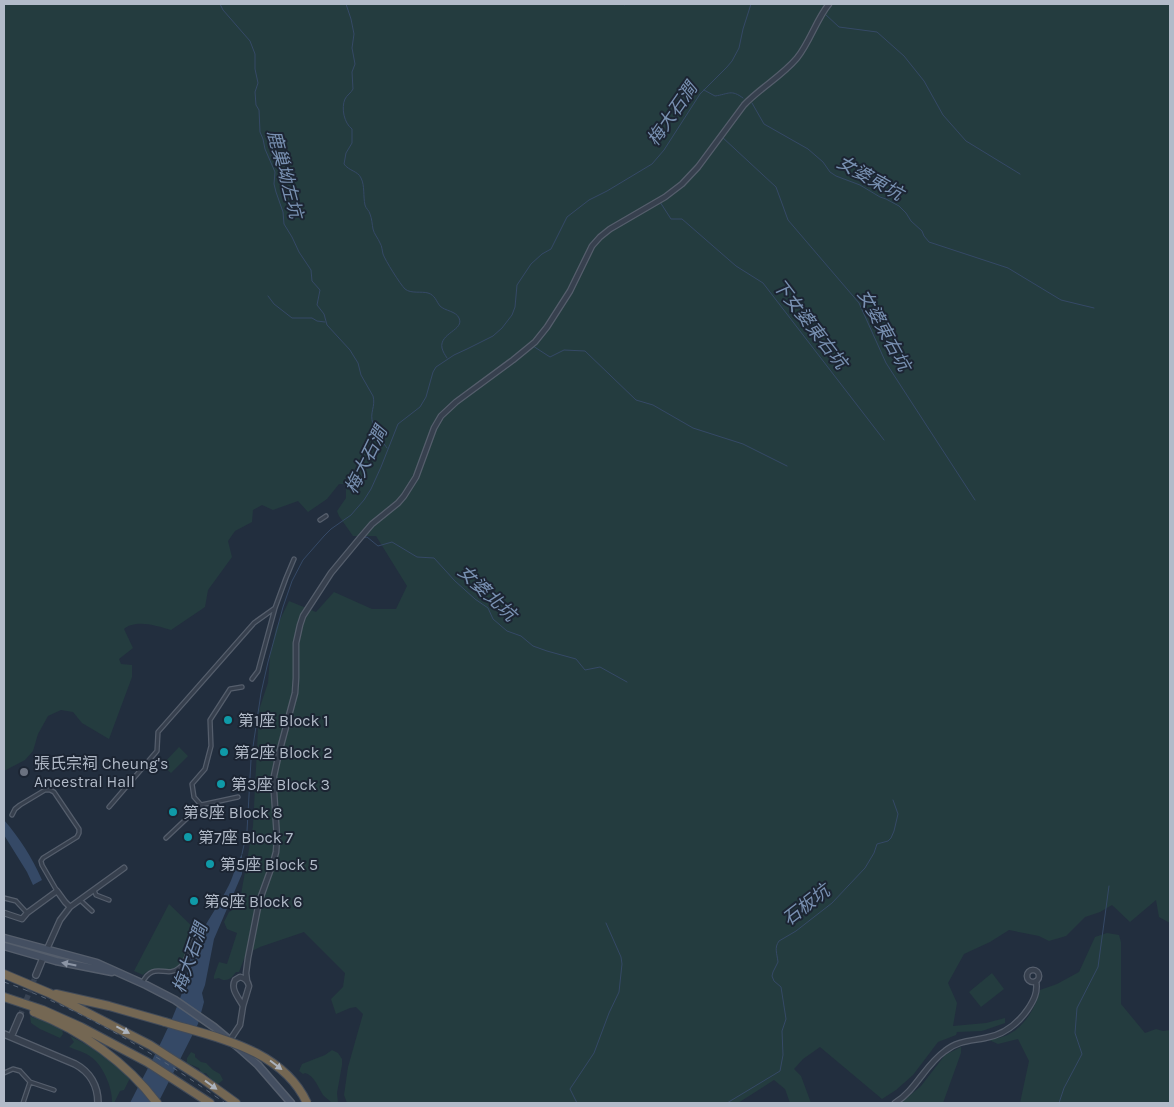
<svg xmlns="http://www.w3.org/2000/svg" width="1174" height="1107" viewBox="0 0 1174 1107" font-family="Karla,'Noto Sans TC',sans-serif">
<style>
.green{fill:#243c3f}
.water{fill:#354966}
.lines{fill:none;stroke-linecap:round;stroke-linejoin:round}
.stream{stroke:#354966;stroke-width:1}
.tertiary-tunnel{stroke:#384353;stroke-width:5.5;stroke-dasharray:5.5 3;stroke-linecap:butt}
.pedestrian-casing{stroke:#555e6c;stroke-width:5.5}
.minor-casing{stroke:#555e6c;stroke-width:7}
.tertiary-casing{stroke:#555e6c;stroke-width:8}
.secondary-casing{stroke:#555e6c;stroke-width:9}
.motorway-casing{stroke:#424b59;stroke-width:10}
.pedestrian{stroke:#37404e;stroke-width:3}
.minor{stroke:#37404e;stroke-width:4.5}
.tertiary{stroke:#37404e;stroke-width:5.5}
.secondary{stroke:#444f61;stroke-width:6}
.motorway{stroke:#746753;stroke-width:8}
.rail{stroke:#586475;stroke-width:1;stroke-dasharray:5 5;stroke-linecap:butt}
.motorway-bridge-casing{stroke:#424b59;stroke-width:10;stroke-linecap:butt}
.motorway-bridge{stroke:#746753;stroke-width:8}
.oneway{fill:#8c95a5}
.oneway2{fill:#acb3bd}
.culture-dot{fill:#0f9aa8;stroke:#1c2533;stroke-width:2}
.worship-dot{fill:#6b7280;stroke:#1c2533;stroke-width:2}
.labels{text-anchor:middle;dominant-baseline:central;stroke-width:4;stroke-linejoin:round;paint-order:stroke}
.poi-label{font-size:16px;fill:#b2bbc9;stroke:#1c2533;text-anchor:start}
.water-label{font-size:18px;font-style:italic;fill:#7991b2;stroke:#1c2533}
</style>
<rect width="100%" height="100%" fill="#222e3e"/>
<!-- green -->
<path class="green" d="M 4,4 L 1170,4 L 1170,923 L 1159,917 L 1156,900 L 1130,922 L 1112,905 L 1100,912 L 1085,917 L 1066,936 L 1049,941 L 1039,936 L 1009,930 L 990,942 L 964,954 L 948,983 L 957,1003 L 953,1026 L 986,1023 L 1005,1018 L 1005,1023 L 982,1031 L 957,1032 L 956,1035 L 938,1042 L 913,1075 L 896,1090 L 882,1099 L 820,1047 L 803,1059 L 794,1069 L 801,1076 L 811,1103 L 790,1103 L 785,1089 L 774,1080 L 738,1103 L 347,1103 L 344,1095 L 348,1067 L 363,1014 L 356,1007 L 350,1008 L 336,1014 L 331,999 L 343,987 L 345,973 L 304,932 L 260,947 L 246,954 L 239,972 L 236,972 C 232,978 226,983 219,978 L 214,979 L 214,976 L 219,962 L 227,964 L 237,933 L 227,929 L 224,922 L 229,912 L 239,906 L 253,826 L 259,710 L 268,683 L 270,656 L 276,628 L 289,601 L 316,612 L 334,592 L 372,609 L 396,609 L 407,586 L 376,536 L 353,536 L 339,516 L 337,511 L 346,498 L 346,484 L 339,484 L 327,499 L 308,512 L 298,501 L 273,510 L 262,505 L 253,510 L 252,522 L 235,531 L 228,541 L 232,557 L 208,590 L 205,607 L 171,630 C 157,626 136,619 124,629 L 133,648 L 119,659 L 121,664 L 132,665 L 132,677 L 109,739 L 82,723 L 73,712 L 61,710 L 48,716 L 38,734 L 33,751 L 25,760 L 4,771 Z
M 179,747 L 188,756 L 171,773 L 162,765 Z
M 169,904 L 196,930 C 195,934 193,937 191,941 C 187,949 185,964 176,968 C 164,974 156,963 143,975 L 134,971 Z
M 1107,933 L 1119,935 L 1121,942 L 1121,1004 L 1145,1033 L 1156,1029 L 1163,1031 L 1170,1030 L 1170,1103 L 1020,1103 L 1029,1061 L 1018,1039 L 998,1044 L 989,1040 C 994,1038 1000,1038 1005,1036 C 1023,1029 1036,1008 1040,990 L 1057,984 L 1079,972 L 1095,937 Z
M 992,973 L 1004,989 L 981,1007 L 969,992 Z
M 30,1016 L 34,1018 L 39,1017 L 42,1020 L 49,1022 L 62,1029 L 63,1034 L 60,1038 L 40,1029 L 31,1023 Z
M 70,1036 C 93,1047 112,1060 130,1078 L 124,1090 L 120,1091 L 114,1103 L 112,1103 C 113,1089 103,1065 91,1057 C 85,1052 76,1050 69,1047 L 74,1042 Z
M 961,1047 L 961,1053 L 943,1103 L 901,1103 L 921,1086 L 945,1055 Z
M 332,1050 L 338,1053 L 342,1059 L 342,1065 L 337,1093 L 338,1103 L 332,1103 C 329,1100 325,1097 323,1095 C 318,1087 314,1075 305,1073 L 303,1074 L 299,1071 L 302,1064 L 325,1055 Z
M 191,1052 L 195,1054 L 195,1057 L 201,1062 L 206,1063 L 213,1070 L 220,1074 L 223,1080 L 218,1084 L 212,1081 L 206,1073 L 202,1074 L 199,1068 L 187,1063 L 187,1058 Z"/>
<!-- water -->
<path class="water" d="M 4,820 C 21,840 31,856 42,880 L 33,885 L 27,872 L 4,835 Z
M 242,854 L 242,874 L 214,939 L 205,985 L 202,993 L 204,1002 L 198,1024 L 158,1103 L 130,1103 C 148,1067 169,1031 182,993 C 187,977 189,960 195,945 C 204,925 219,905 229,885 C 234,875 236,863 242,854 Z"/>
<g class="lines">
<!-- stream -->
<path class="stream" d="M 220,4 L 223,10 L 250,41 L 255,54 L 255,69 L 258,83 L 255,92 L 256,105 L 259,110 L 260,132 L 263,139 L 265,149 L 275,172 L 274,184 L 276,192 L 283,212 L 284,224 L 292,237 L 299,252 L 311,270 L 312,281 L 320,290 L 317,305 L 324,314 L 327,325 L 350,350 L 353,355 L 358,363 L 361,375 L 373,396 C 376,407 369,412 373,424 C 370,428 370,432 374,435 C 380,436 383,443 387,448
M 346,4 L 351,19 L 354,34 L 352,48 L 355,64 L 352,72 L 353,89 C 351,93 347,95 345,99 C 341,108 344,123 352,129 L 352,143 L 346,153 L 344,164 C 349,171 358,171 361,178 C 365,186 363,196 365,205 C 366,209 369,210 370,214 C 372,219 372,224 373,229 C 374,234 378,238 380,243 C 382,246 382,250 383,254 C 385,260 400,284 405,289 C 411,294 421,291 428,293 C 435,295 436,301 440,306 C 445,311 456,311 459,318 C 465,330 439,333 442,348 C 443,352 445,355 447,358
M 623,4 L 624,5
M 825,14 L 839,27 L 877,32 L 904,56 L 924,81 L 943,115 L 966,141 L 1020,174
M 704,90 L 715,96 C 729,94 731,89 743,98
M 752,103 L 764,124 L 808,149 L 823,162 L 830,172 L 836,176 L 860,185 L 880,197 L 886,199 L 899,206 L 906,213 L 911,221 L 922,231 L 924,236 L 929,242 L 1008,268 L 1061,300 L 1094,308
M 722,137 L 776,187 L 788,220 L 859,303 L 886,363 L 975,500
M 660,202 L 671,219 L 682,219 L 736,266 L 763,283 L 884,440
M 268,296 L 274,304 L 292,318 L 312,318 L 317,321 L 325,322
M 533,346 L 550,357 L 564,350 L 585,351 L 636,400 L 653,405 L 693,428 L 743,444 L 787,466
M 363,538 L 367,537 L 378,546 L 392,542 L 417,557 L 434,558 L 455,581 L 475,599 L 488,608 L 493,619 L 507,631 L 521,636 L 533,646 L 547,651 L 576,659 L 585,670 L 600,667 L 627,682
M 242,854 L 247,831 L 251,760 L 261,693 L 268,662 L 283,607 L 292,581 L 303,560 L 324,536 L 331,529 L 351,515 L 364,500 L 371,489 L 381,467 L 398,424 L 420,407 L 426,397 L 433,372 L 436,367 L 454,355 L 467,349 L 493,336 L 502,328 L 512,315 L 515,307 L 517,285 L 531,264 L 542,254 L 551,249 L 567,217 L 589,200 L 607,191 L 652,164 L 664,150 L 700,94 L 727,67 L 732,61 L 739,48 L 743,29 L 751,4
M 577,1103 L 570,1089 L 594,1053 L 609,1013 L 619,992 L 622,964 L 621,957 L 606,923
M 727,1103 L 780,1071 L 783,1055 L 782,1031 L 786,1019 L 781,987 L 774,981 L 772,976 L 773,972 L 778,962 C 777,953 774,948 779,941 L 796,931 L 832,903 L 865,868 L 874,853 L 877,844 L 888,841 L 891,838 L 894,831 L 898,814 L 893,800
M 1059,1103 L 1064,1088 L 1082,1054 L 1075,1033 L 1077,1008 L 1098,967 L 1109,886"/>
<!-- tertiary-tunnel -->
<path class="tertiary-tunnel" d="M 20,1016 L 36,975"/>
<defs>
<path id="pedestrian" d="M 320,520 L 326,516
M 252,679 L 258,671 L 275,608 L 286,578 L 294,559
M 201,805 L 194,797 L 192,784 L 205,769 L 211,746 L 210,720 L 230,689 L 242,687
M 109,807 L 157,751 L 158,732 L 254,623 L 275,608
M 12,815 L 15,809 L 20,805 L 45,790 L 50,790 L 54,792 L 79,829 L 79,833 L 77,837 L 43,858 L 41,861 L 42,865 L 57,891
M 166,838 L 201,805 L 238,797
M 94,890 L 96,895 L 109,900
M 4,898 L 16,901 L 27,913
M 80,900 L 92,911
M 142,983 C 154,960 166,979 179,968 C 186,963 187,955 190,948 C 192,942 196,936 200,931 L 197,928 L 196,922
M 4,1073 L 13,1069 L 20,1071 L 30,1082 L 54,1090
M 23,1103 L 30,1082"/>
<path id="minor" d="M 4,913 L 22,919 L 27,913 L 57,891 L 65,902 L 70,907
M 47,949 L 60,920 L 70,907 L 124,868
M1027 976a6 6 0 1 1 12 0a6 6 0 1 1-12 0Z
M 247,981 L 246,973 L 248,958 L 259,902 L 273,863 L 276,852 L 277,838 L 274,792 L 274,776 L 279,753 L 295,693 L 296,678 L 296,643 L 300,625 L 303,616 L 331,573 L 360,538 L 372,524 L 398,503 L 404,496 L 416,477 L 434,428 L 441,416 L 456,402 L 513,360 L 535,342 L 547,327 L 570,291 L 592,246 L 600,237 L 610,229 L 665,197 L 682,184 L 698,167 L 744,105 C 760,88 782,76 797,58 C 810,42 816,20 829,4
M 230,1040 L 240,1025 L 243,1006 L 249,986 C 248,981 245,978 240,977 L 235,980 C 230,989 239,998 243,1006
M 895,1103 C 916,1090 925,1065 945,1051 C 957,1041 970,1041 985,1038 C 1004,1035 1017,1025 1028,1009 C 1034,1000 1038,992 1036,981"/>
<path id="tertiary" d="M 36,975 L 43,958
M 4,1034 L 75,1064 C 90,1072 98,1086 98,1103
M 11,1037 L 20,1016"/>
<path id="secondary" d="M 4,938 L 97,963 L 146,985 L 175,1000 L 214,1027 L 239,1048 L 258,1065 L 291,1103
M 4,946 L 56,961 L 112,972"/>
<path id="motorway" d="M 4,974 L 49,993 L 150,1045 L 200,1077 L 236,1103
M 56,994 L 109,1006 L 165,1022
M 4,997 L 43,1010 L 81,1027 L 147,1062 L 210,1103
M 34,1012 C 81,1030 127,1063 157,1103"/>
</defs>
<!-- pedestrian casing -->
<use href="#pedestrian" class="pedestrian-casing"/>
<!-- minor casing -->
<use href="#minor" class="minor-casing"/>
<!-- tertiary casing -->
<use href="#tertiary" class="tertiary-casing"/>
<!-- secondary casing -->
<use href="#secondary" class="secondary-casing"/>
<!-- motorway casing -->
<use href="#motorway" class="motorway-casing"/>
<!-- pedestrian -->
<use href="#pedestrian" class="pedestrian"/>
<!-- minor -->
<use href="#minor" class="minor"/>
<!-- tertiary -->
<use href="#tertiary" class="tertiary"/>
<!-- secondary -->
<use href="#secondary" class="secondary"/>
<!-- motorway -->
<use href="#motorway" class="motorway"/>
<!-- rail -->
<path class="rail" d="M 4,982 C 84,1010 157,1055 225,1103"/>
<defs>
<path id="motorway-bridge" d="M 165,1022 C 217,1038 282,1049 307,1103"/>
</defs>
<!-- motorway-bridge casing -->
<use href="#motorway-bridge" class="motorway-bridge-casing"/>
<!-- motorway-bridge -->
<use href="#motorway-bridge" class="motorway-bridge"/>
</g>
<!-- one-way arrows -->
<defs><path id="oneway-solid" d="M-6-.8H1V-3.2L6.5 0L1 3.2V.8H-6Z" transform="scale(1.25)"/></defs>
<use class="oneway" href="#oneway-solid" transform="translate(69 964) rotate(-169)"/>
<g class="oneway2">
<use href="#oneway-solid" transform="translate(123 1030) rotate(28)"/>
<use href="#oneway-solid" transform="translate(276 1065) rotate(37)"/>
<use href="#oneway-solid" transform="translate(211 1085) rotate(36)"/>
</g>
<!-- markers -->
<g class="culture-dot">
<circle cx="228" cy="720" r="5"/>
<circle cx="224" cy="752" r="5"/>
<circle cx="221" cy="784" r="5"/>
<circle cx="173" cy="812" r="5"/>
<circle cx="188" cy="837" r="5"/>
<circle cx="210" cy="864" r="5"/>
<circle cx="194" cy="901" r="5"/>
</g>
<circle class="worship-dot" cx="24" cy="772" r="5"/>
<g class="labels">
<!-- poi labels -->
<g class="poi-label">
<text x="238" y="720">第1座 Block 1</text>
<text x="234" y="752">第2座 Block 2</text>
<text x="34" y="763">張氏宗祠 Cheung's<tspan x="34" dy="18">Ancestral Hall</tspan></text>
<text x="231" y="784">第3座 Block 3</text>
<text x="183" y="812">第8座 Block 8</text>
<text x="198" y="837">第7座 Block 7</text>
<text x="220" y="864">第5座 Block 5</text>
<text x="204" y="901">第6座 Block 6</text>
</g>
<!-- water labels -->
<g class="water-label">
<text transform="translate(672 114) rotate(-55)">梅大石澗</text>
<text transform="translate(285 174) rotate(75)">鹿巢坳左坑</text>
<text transform="translate(870 178) rotate(29)">女婆東坑</text>
<text transform="translate(810 324) rotate(52)">下女婆東右坑</text>
<text transform="translate(884 330) rotate(61)">女婆東右坑</text>
<text transform="translate(366 460) rotate(-64)">梅大石澗</text>
<text transform="translate(487 593) rotate(43)">女婆北坑</text>
<text transform="translate(806 905) rotate(-38)">石板坑</text>
<text transform="translate(190 958) rotate(-71)">梅大石澗</text>
</g>
</g>
<!-- border -->
<rect width="1174" height="1107" fill="none" stroke="#b2bbc9" stroke-width="10"/>
</svg>
